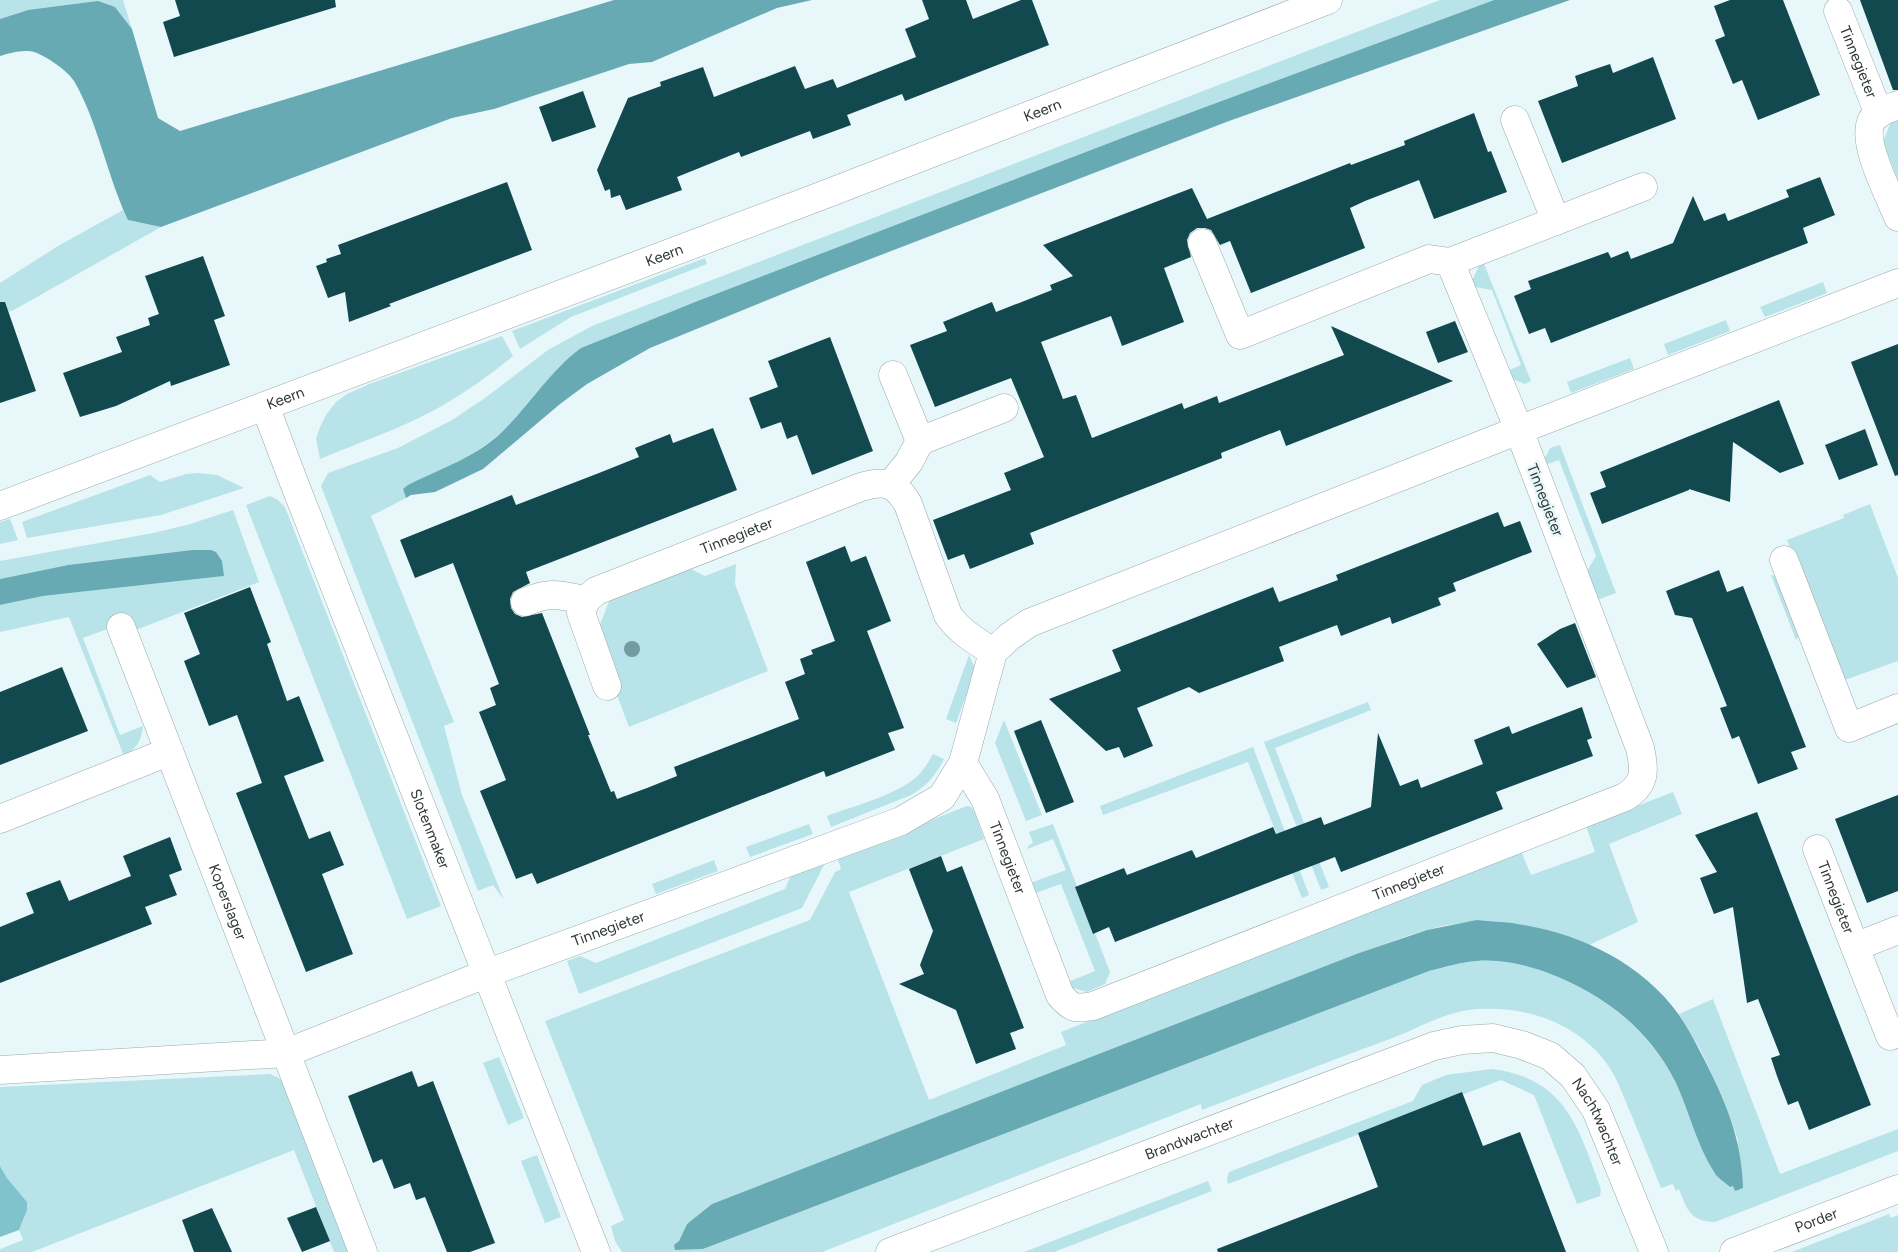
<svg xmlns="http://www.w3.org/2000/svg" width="1898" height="1252" viewBox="0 0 1898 1252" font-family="Figtree,sans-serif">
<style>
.green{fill:#b8e3e9}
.forest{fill:#80c3cc}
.water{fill:#67aab3}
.building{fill:#12494f}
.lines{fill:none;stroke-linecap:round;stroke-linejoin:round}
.minor-casing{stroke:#99a8aa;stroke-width:29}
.tertiary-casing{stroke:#99a8aa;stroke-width:29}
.minor{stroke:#fff;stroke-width:28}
.tertiary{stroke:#fff;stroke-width:28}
.tree{fill:#729a9f}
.labels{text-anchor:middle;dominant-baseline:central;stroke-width:5;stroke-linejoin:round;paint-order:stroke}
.street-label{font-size:15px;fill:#303737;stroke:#e8f8fa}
</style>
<rect width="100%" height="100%" fill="#e8f8fa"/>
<!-- green -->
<path class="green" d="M 0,0 L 123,0 L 132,29 L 115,7 L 28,10 L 0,19 Z
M 1440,0 L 1494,0 L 1130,135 L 700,300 L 581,348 C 550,370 531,406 502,432 C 474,457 436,472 403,489 L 406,498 L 371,516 L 454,722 L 444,726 L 462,795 L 504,900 L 493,885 L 478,891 L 321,486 L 328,473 L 398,448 L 452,420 L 485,398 L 548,350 L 592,326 Z
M 1898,117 L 1898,180 L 1883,142 L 1892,119 Z
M 123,210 L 128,220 L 161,227 L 12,311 L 2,312 L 0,309 L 0,283 L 58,246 Z
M 705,258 L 707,264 L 571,317 L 520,349 L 512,331 Z
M 1482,259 L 1531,381 L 1525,384 L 1510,378 L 1507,371 L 1521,365 L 1492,290 L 1475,287 L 1472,281 Z
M 1823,282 L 1827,293 L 1765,317 L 1760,307 Z
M 1726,320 L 1730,331 L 1668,355 L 1664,344 Z
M 502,336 L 513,356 C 490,375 466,392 440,407 C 403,428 360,442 320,459 L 316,439 L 320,427 L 326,415 L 336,402 L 347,394 L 372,383 Z
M 1630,358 L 1634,369 L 1571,393 L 1567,382 Z
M 1560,445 L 1616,593 L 1597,600 L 1586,573 L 1596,556 L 1559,460 L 1545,465 L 1544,460 L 1550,448 Z
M 198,473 L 217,475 L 244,488 L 161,515 L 27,538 L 22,522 L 150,475 L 160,482 L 186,474 Z
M 270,496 L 278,500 L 285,507 L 441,906 L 407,919 L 246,505 Z
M 1870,504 L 1898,578 L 1898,661 L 1842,681 L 1787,540 L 1844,518 L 1843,515 Z
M 233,510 L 259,582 L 136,630 L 132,620 L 83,638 L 120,735 L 143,726 C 141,742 137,748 124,756 L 69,617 L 0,632 L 0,605 L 43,596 L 224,576 L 221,562 L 211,550 L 192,550 L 68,565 L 0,579 L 0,561 L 153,533 L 187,525 Z
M 10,519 L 18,540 L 0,544 L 0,522 Z
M 736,564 L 735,584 L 768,671 L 629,727 L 617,695 L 599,627 L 610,599 L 689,568 L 705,576 Z
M 1771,575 L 1784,578 L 1804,629 L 1796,640 Z
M 969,655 L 974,666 L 974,674 L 956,723 L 946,719 Z
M 1368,702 L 1371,710 L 1275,748 L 1329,887 L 1321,890 L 1264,742 Z
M 1004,720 L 1042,815 L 1026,821 L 995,743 Z
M 1253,747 L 1309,895 L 1302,898 L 1248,762 L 1103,815 L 1100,806 Z
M 933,754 L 944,759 C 936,775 927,786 911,795 L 831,827 L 827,816 C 853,806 893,796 914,779 C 922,773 928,763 933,754 Z
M 1673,792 L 1682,814 L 1609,844 L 1638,922 L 1589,945 C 1535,924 1484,914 1427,930 C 1404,936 1381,946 1359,953 L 712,1204 L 687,1224 L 675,1250 L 703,1249 L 1429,971 C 1445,967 1461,962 1477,961 C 1501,959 1526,965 1548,973 C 1603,994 1647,1028 1675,1081 C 1689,1110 1696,1144 1714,1172 C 1717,1177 1725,1182 1730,1187 L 1738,1140 L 1723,1098 L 1700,1049 L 1679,1014 L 1713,999 L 1780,1174 L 1898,1129 L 1898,1151 L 1715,1222 C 1690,1221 1687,1210 1679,1189 L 1676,1191 L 1673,1184 L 1661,1188 C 1651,1163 1641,1139 1631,1114 C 1623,1096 1617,1076 1604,1060 C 1575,1023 1526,1006 1480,1009 C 1447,1010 1420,1028 1390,1039 C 1328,1062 1265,1086 1202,1110 L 1201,1104 L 822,1252 L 622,1252 L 615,1241 L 611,1226 L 624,1220 L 545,1021 L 810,920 L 835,872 L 841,869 L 837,857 L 967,806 L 971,807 L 974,811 L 984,839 L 849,892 L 929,1100 L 1066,1045 L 1061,1032 L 1521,851 L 1531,875 L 1595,852 L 1586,826 Z
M 809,824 L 813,834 L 750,857 L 746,847 Z
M 1053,824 L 1110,972 L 1105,984 L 1087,992 L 1070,987 L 1068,982 L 1095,971 L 1061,884 L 1033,894 L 1030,883 L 1066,870 L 1053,839 L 1027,849 L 1029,845 L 1033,843 L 1029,832 Z
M 714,860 L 718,871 L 656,894 L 652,884 Z
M 826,861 L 802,908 L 579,994 L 567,961 L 580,956 L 596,963 L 785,889 L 791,875 Z
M 499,1057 L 524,1118 L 508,1125 L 483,1063 Z
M 1491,1069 C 1565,1077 1579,1128 1601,1189 L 1600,1196 L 1577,1204 L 1534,1095 L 1501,1080 L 1228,1184 L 1227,1178 L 1229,1172 L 1413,1101 L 1422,1085 L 1446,1075 Z
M 270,1074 L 279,1078 L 284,1084 L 349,1252 L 334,1252 L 294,1150 L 32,1252 L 0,1252 L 0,1249 L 23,1240 L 19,1230 L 27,1210 L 27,1202 L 7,1178 L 0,1166 L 0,1087 Z
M 537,1155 L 561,1217 L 545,1223 L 521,1161 Z
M 1208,1181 L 1212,1191 L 1054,1252 L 1024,1252 Z
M 1889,1214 L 1891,1218 L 1898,1215 L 1898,1252 L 1792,1252 Z"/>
<!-- forest -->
<path class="forest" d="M 0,1166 L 7,1178 L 27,1202 L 27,1210 L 19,1230 L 0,1237 Z"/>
<!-- water -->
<path class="water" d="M 614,0 L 812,0 L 777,8 L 652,62 L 629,64 L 494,109 L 452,118 L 161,227 L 128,220 C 107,176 98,122 74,81 C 67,70 46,56 34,52 C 24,49 9,53 0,56 L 0,19 L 28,10 L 98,1 L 115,7 L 132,29 L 158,118 L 180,131 Z
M 1494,0 L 1570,0 L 1229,121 L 834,273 L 650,348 L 587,384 L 560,404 L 483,469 L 435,492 L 411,495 L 406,498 L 403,489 L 408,485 C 440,469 479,456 505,429 C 531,403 551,370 581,348 L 700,300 L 1130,135 Z
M 192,550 L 211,550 L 216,552 L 222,561 L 224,576 L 43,596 L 0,605 L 0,579 L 68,565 Z
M 1477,920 C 1488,922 1504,921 1517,924 C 1579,933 1642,963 1679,1015 C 1692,1034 1702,1055 1712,1075 C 1730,1112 1742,1146 1743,1188 L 1735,1191 L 1733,1186 L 1730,1187 C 1725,1182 1717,1178 1714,1172 C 1696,1144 1689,1110 1675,1081 C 1648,1028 1603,994 1548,973 C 1526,965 1501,959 1477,961 C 1461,962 1445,967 1429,971 L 703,1249 L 675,1250 L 674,1245 L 679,1241 L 687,1224 L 712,1204 L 1359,953 L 1427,930 Z"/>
<!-- building -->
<path class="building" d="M 175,0 L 335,0 L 336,7 L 174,57 L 163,22 L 180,16 Z
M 922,0 L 966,0 L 973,19 L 1021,0 L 1032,0 L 1049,45 L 905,101 L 902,94 L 847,115 L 851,125 L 813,139 L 810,131 L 741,157 L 739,152 L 677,177 L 682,190 L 626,210 L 620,195 L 611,198 L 610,189 L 605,191 L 597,170 L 628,98 L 661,86 L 660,82 L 703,67 L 714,97 L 795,66 L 805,89 L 833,79 L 837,88 L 916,57 L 905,29 L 929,19 Z
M 1730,0 L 1783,0 L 1820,95 L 1758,120 L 1742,80 L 1733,84 L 1715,40 L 1725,36 L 1714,6 Z
M 1860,0 L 1898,0 L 1898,90 L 1893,90 Z
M 1653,57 L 1676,119 L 1562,163 L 1538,101 L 1578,86 L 1575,76 L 1592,70 L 1610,64 L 1613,73 Z
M 583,91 L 596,127 L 552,142 L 539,107 Z
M 1474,113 L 1488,152 L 1491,151 L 1507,192 L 1434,219 L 1419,180 L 1365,201 L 1350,208 L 1365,248 L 1251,293 L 1230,241 L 1220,245 L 1211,230 L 1205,228 L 1197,228 L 1190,233 L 1187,240 L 1191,257 L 1164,268 L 1184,322 L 1122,346 L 1111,316 L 1041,342 L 1063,399 L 1076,395 L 1092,438 L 1182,403 L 1184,409 L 1217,396 L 1219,403 L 1344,355 L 1331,326 L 1453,381 L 1286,446 L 1280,430 L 1221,453 L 1222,458 L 1030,533 L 1034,544 L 970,569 L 964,554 L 948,560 L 933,520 L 1011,490 L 1004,473 L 1044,457 L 1011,378 L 935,407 L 910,345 L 947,331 L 943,322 L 992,302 L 996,312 L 1052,290 L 1050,285 L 1073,276 L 1043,245 L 1192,188 L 1207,219 L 1350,163 L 1351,165 L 1405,145 L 1404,141 Z
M 1820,177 L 1835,215 L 1803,228 L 1808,243 L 1551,343 L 1545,328 L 1529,334 L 1514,296 L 1531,289 L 1528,281 L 1608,252 L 1611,258 L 1628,251 L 1631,259 L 1673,243 L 1693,196 L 1704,221 L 1725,213 L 1728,221 L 1789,197 L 1786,190 Z
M 507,182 L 532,250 L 389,304 L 391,306 L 349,322 L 345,292 L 328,298 L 316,266 L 327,262 L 326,259 L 341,254 L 338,245 Z
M 203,256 L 225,316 L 214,320 L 230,365 L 171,386 L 170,381 L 116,406 L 80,417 L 63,373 L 122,352 L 116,337 L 150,325 L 148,318 L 159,314 L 145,276 Z
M 0,302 L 5,302 L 36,391 L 0,403 Z
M 1455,321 L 1468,352 L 1438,363 L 1426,332 Z
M 830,337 L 873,451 L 812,475 L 797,435 L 787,439 L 781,422 L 761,429 L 749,398 L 778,387 L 768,361 Z
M 1898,344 L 1898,475 L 1895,476 L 1851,362 Z
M 1779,400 L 1804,464 L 1780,473 L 1733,442 L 1730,502 L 1689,489 L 1689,490 L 1602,524 L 1590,493 L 1606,487 L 1600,472 Z
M 713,428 L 737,490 L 526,572 L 530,583 L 513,592 L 510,599 L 511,608 L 515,614 L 522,617 L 542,613 L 590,735 L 588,735 L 611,792 L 614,791 L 617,799 L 647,788 L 677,776 L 674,767 L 799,719 L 785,682 L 805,674 L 800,659 L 813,654 L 811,650 L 835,641 L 806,562 L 845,546 L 851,562 L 866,556 L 891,621 L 867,631 L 904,728 L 888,733 L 895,750 L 826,777 L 824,771 L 537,884 L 532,873 L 516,879 L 480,791 L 506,780 L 479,712 L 496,705 L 490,688 L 499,684 L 453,563 L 415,578 L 400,540 L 512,495 L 516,505 L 599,473 L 639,457 L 635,448 L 670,434 L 673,443 Z
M 1865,429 L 1878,465 L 1839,480 L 1825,445 Z
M 1498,512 L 1504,527 L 1520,521 L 1532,552 L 1453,583 L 1456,591 L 1438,598 L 1441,605 L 1392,624 L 1390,617 L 1341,636 L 1337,625 L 1279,647 L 1284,661 L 1199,693 L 1189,687 L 1137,708 L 1153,746 L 1124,758 L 1119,747 L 1106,751 L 1049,699 L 1121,671 L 1112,650 L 1273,587 L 1279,602 L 1338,580 L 1336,575 Z
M 1719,570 L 1727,592 L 1743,586 L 1806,747 L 1791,752 L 1798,769 L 1758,784 L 1739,736 L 1732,739 L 1720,708 L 1727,706 L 1692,618 L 1675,615 L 1666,591 Z
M 250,587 L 271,642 L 267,644 L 287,701 L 299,696 L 324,761 L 284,776 L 309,839 L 330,831 L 344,865 L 322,874 L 353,954 L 306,972 L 236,793 L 262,783 L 237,715 L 209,726 L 184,661 L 200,654 L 184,613 Z
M 1575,623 L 1596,677 L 1567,688 L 1537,644 L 1560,629 Z
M 62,667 L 88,731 L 0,765 L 0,692 Z
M 1582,707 L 1592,738 L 1587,740 L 1593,756 L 1496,792 L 1503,809 L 1341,872 L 1335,857 L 1115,942 L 1109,927 L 1093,934 L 1075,887 L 1124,868 L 1127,875 L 1192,850 L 1196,858 L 1273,827 L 1276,834 L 1321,817 L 1324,825 L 1371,807 L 1378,733 L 1400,786 L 1418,779 L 1421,788 L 1483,764 L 1474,740 L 1509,726 L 1512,734 Z
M 1041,720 L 1074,802 L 1046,813 L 1014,731 Z
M 1898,795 L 1898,891 L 1867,903 L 1835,819 Z
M 1757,812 L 1871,1105 L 1809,1130 L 1798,1101 L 1788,1105 L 1777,1076 L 1771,1058 L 1780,1055 L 1758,999 L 1747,1003 L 1733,907 L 1714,914 L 1700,878 L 1717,872 L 1695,835 Z
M 170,837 L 182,870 L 169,875 L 177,895 L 145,907 L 152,924 L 0,983 L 0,927 L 34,913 L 26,893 L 60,880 L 69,901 L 131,876 L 123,856 Z
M 941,856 L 947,872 L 962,866 L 1024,1028 L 1010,1033 L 1016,1049 L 976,1064 L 956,1010 L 899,984 L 924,974 L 920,965 L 933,931 L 909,869 Z
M 412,1071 L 418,1087 L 433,1081 L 495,1243 L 470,1252 L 447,1252 L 425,1197 L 416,1200 L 410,1183 L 394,1189 L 382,1159 L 373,1163 L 348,1096 Z
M 1462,1092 L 1483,1146 L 1520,1132 L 1566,1252 L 1218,1252 L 1217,1249 L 1378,1187 L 1358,1133 Z
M 316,1207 L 330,1241 L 302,1252 L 287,1218 Z
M 212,1208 L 232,1252 L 194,1252 L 182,1220 Z"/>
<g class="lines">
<defs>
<g id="minor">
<path id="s1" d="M 1838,11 L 1879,114"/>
<path d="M 1898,105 C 1890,108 1880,111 1874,117 C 1857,136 1890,196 1898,217"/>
<path d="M 1515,120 L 1556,221"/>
<path d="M 1202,243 L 1240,335 L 1429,259 L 1450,262 L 1643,187"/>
<path d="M 893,375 L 920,441"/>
<path d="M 891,484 L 909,462 L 920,441 L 1004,408"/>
<path d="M 1784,560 L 1849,728 L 1898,708"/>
<path d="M 525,602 C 552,591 558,595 586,600"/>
<path id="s2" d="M 121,627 L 363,1252"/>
<path id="s3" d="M 607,686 L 581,613 L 586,600 L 596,591 L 861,487 C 885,480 895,482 908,504 L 948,615 C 960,632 976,641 993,652"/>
<path id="s4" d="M 963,763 L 985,799 L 1060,995 C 1072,1009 1075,1009 1093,1006 L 1625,797 C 1646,784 1645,770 1640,748 L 1519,430 L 1450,262"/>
<path d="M 0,819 L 168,752"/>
<path id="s5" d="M 1817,849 L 1855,947 L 1898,930"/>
<path d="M 1855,947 L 1890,1036"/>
<path id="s6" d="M 0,1070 L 286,1053 L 488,973 L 901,821 L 942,797 L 963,763 L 993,652 L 1009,637 L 1029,623 L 1519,430 L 1898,283"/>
<path id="s7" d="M 1734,1252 L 1898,1189"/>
</g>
<g id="tertiary">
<path id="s8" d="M 265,406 L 293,480 L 596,1252"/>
<path id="s9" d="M 0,506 L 813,199 L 1328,0"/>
<path id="s10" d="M 890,1252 L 1434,1046 L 1462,1040 L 1493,1038 L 1522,1045 L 1550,1056 L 1573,1076 L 1596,1110 L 1654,1252"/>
</g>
</defs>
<!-- minor casing -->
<use href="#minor" class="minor-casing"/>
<!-- tertiary casing -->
<use href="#tertiary" class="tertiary-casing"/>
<!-- minor -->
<use href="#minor" class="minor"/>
<!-- tertiary -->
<use href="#tertiary" class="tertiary"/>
</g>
<!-- trees -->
<circle class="tree" cx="632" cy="649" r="8"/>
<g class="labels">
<!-- street labels -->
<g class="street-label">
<text stroke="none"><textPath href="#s1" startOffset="55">Tinnegieter</textPath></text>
<text stroke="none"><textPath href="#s9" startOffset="1115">Keern</textPath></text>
<text stroke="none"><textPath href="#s9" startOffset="710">Keern</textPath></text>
<text stroke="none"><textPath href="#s9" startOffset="305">Keern</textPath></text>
<text transform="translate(1545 500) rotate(69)">Tinnegieter</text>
<text stroke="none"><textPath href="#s3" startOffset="256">Tinnegieter</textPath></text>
<text stroke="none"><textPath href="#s8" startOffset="454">Slotenmaker</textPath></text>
<text stroke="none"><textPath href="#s4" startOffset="105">Tinnegieter</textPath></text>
<text stroke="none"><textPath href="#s4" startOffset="629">Tinnegieter</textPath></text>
<text stroke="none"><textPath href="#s5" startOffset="52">Tinnegieter</textPath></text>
<text stroke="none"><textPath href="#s2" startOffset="295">Koperslager</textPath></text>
<text stroke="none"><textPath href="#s6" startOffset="632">Tinnegieter</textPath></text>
<text stroke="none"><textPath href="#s10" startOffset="784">Nachtwachter</textPath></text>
<text stroke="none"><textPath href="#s10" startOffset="320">Brandwachter</textPath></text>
<text stroke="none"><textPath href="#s7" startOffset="88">Porder</textPath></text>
</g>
</g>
</svg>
